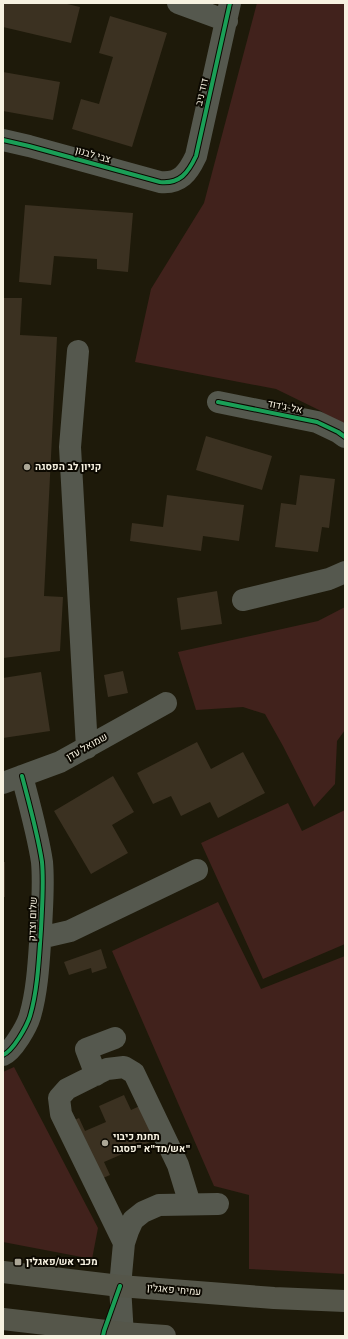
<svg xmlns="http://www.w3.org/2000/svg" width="348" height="1339" viewBox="0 0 348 1339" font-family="'Nunito Sans',Heebo,sans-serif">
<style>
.green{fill:#41221c}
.building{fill:#3b3121}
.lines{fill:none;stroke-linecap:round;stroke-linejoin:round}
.minor{stroke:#55584e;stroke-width:22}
.major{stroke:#55564a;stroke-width:22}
.cycleway-casing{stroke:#0c0901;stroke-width:6}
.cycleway{stroke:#1a9f57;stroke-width:4}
.poi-dot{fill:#aba696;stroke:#0c0901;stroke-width:1.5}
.labels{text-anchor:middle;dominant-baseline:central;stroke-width:4;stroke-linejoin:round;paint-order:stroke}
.street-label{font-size:10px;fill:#f7f2e1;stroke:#0c0901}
.poi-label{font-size:10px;font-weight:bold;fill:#f7f2e1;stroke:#0c0901;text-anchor:start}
</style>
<rect width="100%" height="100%" fill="#1e1a0a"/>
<!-- green -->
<path class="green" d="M 257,3 L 345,3 L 345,430 L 321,411 L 276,389 L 135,362 L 151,289 L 204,203 Z
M 345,607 L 345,730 L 337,741 L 335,784 L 314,807 L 283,746 L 265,714 L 243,707 L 196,710 L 178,652 L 318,621 Z
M 288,803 L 302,831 L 345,810 L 345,944 L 263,979 L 201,843 Z
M 218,902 L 261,989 L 345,956 L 345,1274 L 249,1269 L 249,1195 L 214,1186 L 112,951 Z
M 14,1067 L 98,1228 L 92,1259 L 3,1242 L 3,1072 Z"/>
<!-- building -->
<path class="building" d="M 3,3 L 63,3 L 80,7 L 71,43 L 3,27 Z
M 110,16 L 167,33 L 132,147 L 72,129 L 81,99 L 99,104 L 113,57 L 99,53 Z
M 3,72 L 60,82 L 53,120 L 3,111 Z
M 25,205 L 133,213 L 128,272 L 97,269 L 97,259 L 54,256 L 51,285 L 19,282 Z
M 3,298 L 22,298 L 20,335 L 57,337 L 44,596 L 63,597 L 60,651 L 3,658 Z
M 206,436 L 272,456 L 262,490 L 196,470 Z
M 300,475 L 335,479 L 329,528 L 322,527 L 318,552 L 275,547 L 281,503 L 296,505 Z
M 167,495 L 244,505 L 239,541 L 203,536 L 201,551 L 130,541 L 132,523 L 163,527 Z
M 217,591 L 222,624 L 181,630 L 177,598 Z
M 123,671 L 128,693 L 108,697 L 104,675 Z
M 41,672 L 50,731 L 3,738 L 3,678 Z
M 197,742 L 211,769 L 243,752 L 265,793 L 218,818 L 210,802 L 181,816 L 171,796 L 153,804 L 137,773 Z
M 113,776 L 134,812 L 112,825 L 128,853 L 91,874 L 54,811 Z
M 3,862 L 5,862 L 5,897 L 3,897 Z
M 101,949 L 107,968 L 92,973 L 91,968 L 69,975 L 64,962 Z
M 124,1095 L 131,1110 L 142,1105 L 157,1139 L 104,1162 L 110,1175 L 85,1186 L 59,1127 L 79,1118 L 85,1131 L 106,1122 L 99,1106 Z"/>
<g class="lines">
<!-- minor -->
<path class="minor" d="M 178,3 L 227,21
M 3,140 L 29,146 L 160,182 C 180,184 188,173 196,156 L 230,3
M 78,351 L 70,447 L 87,748
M 218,402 L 317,422 L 338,432 L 345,437
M 243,600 L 329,579 L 345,572
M 3,783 L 60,762 L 166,703
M 40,938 L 70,931 L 197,870
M 3,1055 C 13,1051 27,1026 30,1016 C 38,989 39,956 41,929 C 42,907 44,884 42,862 C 38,835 29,803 22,776
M 96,1075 L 86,1049 L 115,1038
M 124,1243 L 61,1114 L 59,1098 L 67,1089 L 107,1069 L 124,1067 L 134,1073 L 178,1165 L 190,1204
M 123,1336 L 120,1286 L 124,1243 L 128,1231 L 133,1220 L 143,1212 L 159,1205 L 218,1204"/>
<!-- major -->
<path class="major" d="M 3,1272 L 120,1286 L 274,1298 L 345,1301
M 3,1319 L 123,1333 L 165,1336"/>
<defs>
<path id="cycleway" d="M 3,140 L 29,146 L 160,182 C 180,184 188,173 196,156 L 230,3
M 218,402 L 317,422 L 338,432 L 345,437
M 3,1055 C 13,1051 27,1026 30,1016 C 38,989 39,956 41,929 C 42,907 44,884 42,862 C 38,835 29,803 22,776
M 103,1336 L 104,1331 L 120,1286"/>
</defs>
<!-- cycleway casing -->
<use href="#cycleway" class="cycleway-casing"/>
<!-- cycleway -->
<use href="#cycleway" class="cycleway"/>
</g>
<!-- markers -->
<g class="poi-dot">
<circle cx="27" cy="467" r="4"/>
<circle cx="105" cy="1143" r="4"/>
<rect x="14" y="1258" width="8" height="8" rx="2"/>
</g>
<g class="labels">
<!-- street labels -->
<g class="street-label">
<text transform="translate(202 92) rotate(-77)">דוד ניב</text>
<text transform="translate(93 155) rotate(16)">צבי לבנון</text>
<text transform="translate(285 407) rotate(11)">אל-ג'דוד</text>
<text transform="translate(87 747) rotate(-29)">שמואל עדן</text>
<text transform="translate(33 919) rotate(-88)">שלום וצדק</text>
<text transform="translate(174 1290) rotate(5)">עמיחי פאגלין</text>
</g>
<!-- poi labels -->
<g class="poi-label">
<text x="35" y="467">קניון לב הפסגה</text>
<text x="113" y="1137">תחנת כיבוי<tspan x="113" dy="12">אש/מד"א "פסגה"</tspan></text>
<text x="26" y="1262">מכבי אש/פאגלין</text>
</g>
</g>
<!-- border -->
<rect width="348" height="1339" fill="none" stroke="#f7f2e1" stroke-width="8"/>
</svg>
